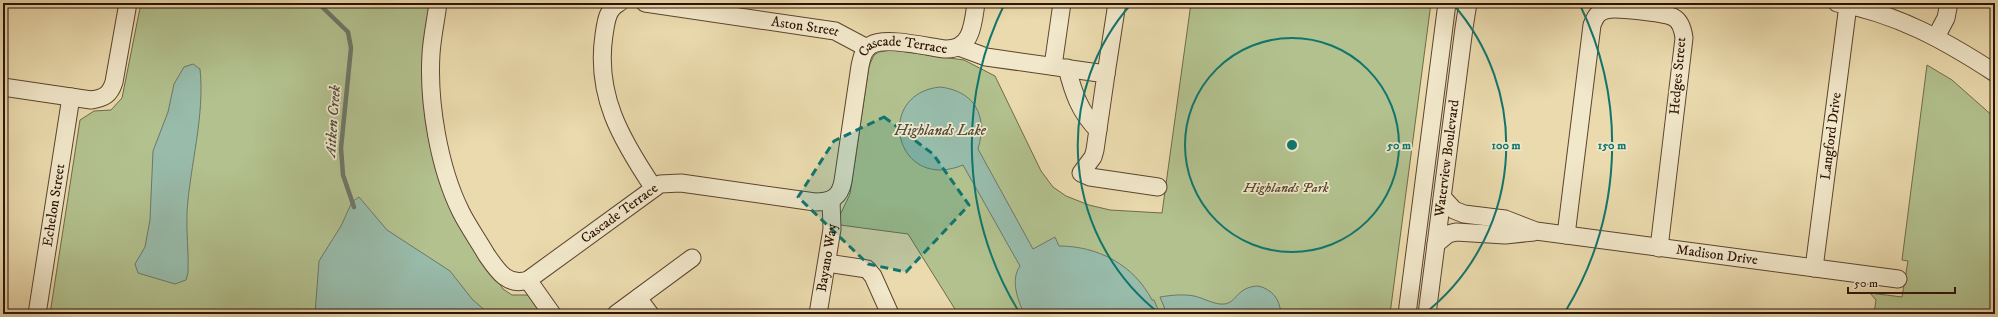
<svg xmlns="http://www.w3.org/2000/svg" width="1998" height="317" viewBox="0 0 1998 317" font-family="'IM FELL DW Pica',serif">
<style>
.green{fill:#b2c18e;stroke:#706a4a}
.water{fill:#98bbaa;stroke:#6d7768}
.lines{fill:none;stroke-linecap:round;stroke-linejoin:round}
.stream{stroke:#6d7768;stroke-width:4.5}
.minor-casing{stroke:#5c442f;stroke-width:19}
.minor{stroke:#f1e7ca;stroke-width:17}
.marked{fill:#0f766e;fill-opacity:0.2;stroke:#0f766e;stroke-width:3;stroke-dasharray:8 5;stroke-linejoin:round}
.ring{fill:none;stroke:#0f766e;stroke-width:2}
.labels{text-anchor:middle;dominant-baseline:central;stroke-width:3.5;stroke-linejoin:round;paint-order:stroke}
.street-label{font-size:14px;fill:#2d1205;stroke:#f1e7ca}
.park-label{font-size:14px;font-style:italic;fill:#55472e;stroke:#f1e7ca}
.water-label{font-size:15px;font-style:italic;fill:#524d3f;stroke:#f1e7ca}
.centre{fill:#0f766e;stroke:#f1e7ca;stroke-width:2}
.ring-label{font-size:12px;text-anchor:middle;font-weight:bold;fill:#0f766e;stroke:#f1e7ca;stroke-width:3.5;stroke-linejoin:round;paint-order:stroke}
</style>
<rect width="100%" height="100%" fill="#eadaad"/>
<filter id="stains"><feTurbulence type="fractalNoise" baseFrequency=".005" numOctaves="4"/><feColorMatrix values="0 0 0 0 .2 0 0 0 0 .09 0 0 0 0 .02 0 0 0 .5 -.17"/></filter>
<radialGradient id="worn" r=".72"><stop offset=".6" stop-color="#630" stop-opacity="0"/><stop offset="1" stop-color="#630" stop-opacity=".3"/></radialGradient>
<!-- green -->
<path class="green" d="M 141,3 L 431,3 L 425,78 L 471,241 L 503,289 L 512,295 L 530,295 L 544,314 L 50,314 L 80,120 L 94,111 L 111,110 L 122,98 Z
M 1191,3 L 1431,3 L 1390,314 L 958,314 L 908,234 L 840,225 L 840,215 L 850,194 L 869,66 L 874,55 L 879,52 L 892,50 L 964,60 L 995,76 L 1041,171 L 1053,187 L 1066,196 L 1089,205 L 1110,210 L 1162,213 Z
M 1927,65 L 1952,80 L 1995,118 L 1995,314 L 1874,314 L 1876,300 L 1870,293 L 1902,297 L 1908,261 L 1902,260 Z"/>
<!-- water -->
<path class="water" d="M 193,64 L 200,69 C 205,116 190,165 187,212 C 186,232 189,253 188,273 L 186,280 L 175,284 L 138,273 L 135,264 L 145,247 L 150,220 L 153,151 L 168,112 L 174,84 L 184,67 Z
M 940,87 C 975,91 988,116 978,149 L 1033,249 L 1055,237 L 1059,246 C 1098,246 1134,265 1152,300 L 1154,300 L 1160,314 L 1024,314 C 1018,300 1010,280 1020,266 L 963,165 C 895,193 873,94 940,87 Z
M 359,197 L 387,230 L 450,271 L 472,299 L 489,314 L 315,314 L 319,261 L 341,226 L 352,202 Z
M 1258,286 C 1272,289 1280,299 1281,314 L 1167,314 L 1160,297 C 1172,295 1183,294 1194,296 C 1204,298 1214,305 1224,304 C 1237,303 1236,287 1258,286 Z"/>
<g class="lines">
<!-- stream -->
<path class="stream" d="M 318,3 L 348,32 L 351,48 L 341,148 L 343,175 L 354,207"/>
<defs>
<g id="minor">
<path id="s1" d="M 438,3 C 436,20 432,37 431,54 C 428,103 439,168 461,212 C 468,226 478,240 486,254 C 497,270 507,287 528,280 L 660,184 L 681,183 L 815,202 C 832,202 840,197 843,181 L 860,66 C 862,57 863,50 871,45 C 885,36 928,47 945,49 C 972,50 973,24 976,3"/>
<path d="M 619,3 C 607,9 606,22 604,35 C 595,95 621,139 653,187"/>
<path id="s2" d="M 645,3 L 835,31 L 867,48"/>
<path d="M 1837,3 C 1896,13 1946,41 1995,73"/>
<path d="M 1936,37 L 1946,18 L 1949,3"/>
<path d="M 959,47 L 986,57 L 1106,74 L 1095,150 L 1093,157 L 1081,173 L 1090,177 L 1158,187"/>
<path d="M 1053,66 L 1062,3"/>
<path d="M 1067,68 C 1073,92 1080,113 1098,130"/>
<path d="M 1106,74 L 1117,3"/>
<path d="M 3,87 L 91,100 C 104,98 110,95 114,82 L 128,3"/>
<path id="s3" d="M 1443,198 L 1454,210 L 1464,214 L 1505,219 L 1536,231 L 1898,279"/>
<path d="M 1566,235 L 1592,25 C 1595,18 1597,12 1606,10 C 1615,7 1664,13 1673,17 C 1681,21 1683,30 1684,38 L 1659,248"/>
<path d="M 1436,244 L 1448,234 L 1456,232 L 1505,235 L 1534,232"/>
<path d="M 827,263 L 867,269 L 873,276 L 890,314"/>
<path id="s4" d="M 1814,268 L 1848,5"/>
<path d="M 528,280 L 552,314"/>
<path d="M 638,298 L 650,314"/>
<path id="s5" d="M 37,314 L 71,97"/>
<path d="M 616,314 L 692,258"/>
<path id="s6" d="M 818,314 L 832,229 L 831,200"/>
<path d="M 1407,314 L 1447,3"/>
<path id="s7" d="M 1427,314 L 1464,28 L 1468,3"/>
</g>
</defs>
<!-- minor casing -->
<use href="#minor" class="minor-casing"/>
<!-- minor -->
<use href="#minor" class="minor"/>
</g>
<!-- marked area -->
<path class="marked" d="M 884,117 L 933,154 L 969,205 L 906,272 L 868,264 L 798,197 L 834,141 Z"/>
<!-- distance rings -->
<g class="ring">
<circle cx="1292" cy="145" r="107"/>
<path d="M1160 314A214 214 0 0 1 1132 3M1452 3A214 214 0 0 1 1424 314"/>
<path d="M1019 312A320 320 0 0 1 1004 5M1580 5A320 320 0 0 1 1565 312"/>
</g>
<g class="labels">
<!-- street labels -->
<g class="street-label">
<text stroke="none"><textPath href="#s2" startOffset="162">Aston Street</textPath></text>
<text stroke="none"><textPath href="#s1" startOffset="848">Cascade Terrace</textPath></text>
<text transform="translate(1678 76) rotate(-85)">Hedges Street</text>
<text stroke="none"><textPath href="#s4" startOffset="133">Langford Drive</textPath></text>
<text stroke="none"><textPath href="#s7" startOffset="157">Waterview Boulevard</textPath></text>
<text stroke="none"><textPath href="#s5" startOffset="110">Echelon Street</textPath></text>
<text stroke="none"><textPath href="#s1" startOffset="430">Cascade Terrace</textPath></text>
<text stroke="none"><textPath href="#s3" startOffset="284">Madison Drive</textPath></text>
<text stroke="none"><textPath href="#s6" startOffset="57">Bayano Way</textPath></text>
</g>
<!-- park labels -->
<g class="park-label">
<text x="1286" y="188">Highlands Park</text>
</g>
<!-- water labels -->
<g class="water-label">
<text transform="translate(333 121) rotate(-86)">Aitken Creek</text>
<text x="940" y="130">Highlands Lake</text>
</g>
</g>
<circle cx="1292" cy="145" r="6" class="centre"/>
<g class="ring-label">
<text x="1399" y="149">50 m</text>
<text x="1506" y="149">100 m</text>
<text x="1612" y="149">150 m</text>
</g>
<!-- margin -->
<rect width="1998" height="317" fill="none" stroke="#eadaad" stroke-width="16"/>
<rect x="4" y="4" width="1990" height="309" fill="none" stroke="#2d1205" stroke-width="2"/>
<rect x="8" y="8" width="1982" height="301" fill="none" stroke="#2d1205"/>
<!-- scale -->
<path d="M1848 287v6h107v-6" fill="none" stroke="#2d1205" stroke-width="2"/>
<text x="1854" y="287" font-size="12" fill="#2d1205" stroke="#f1e7ca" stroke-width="3" paint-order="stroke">50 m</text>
<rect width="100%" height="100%" filter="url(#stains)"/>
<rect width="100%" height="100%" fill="url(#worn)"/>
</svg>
